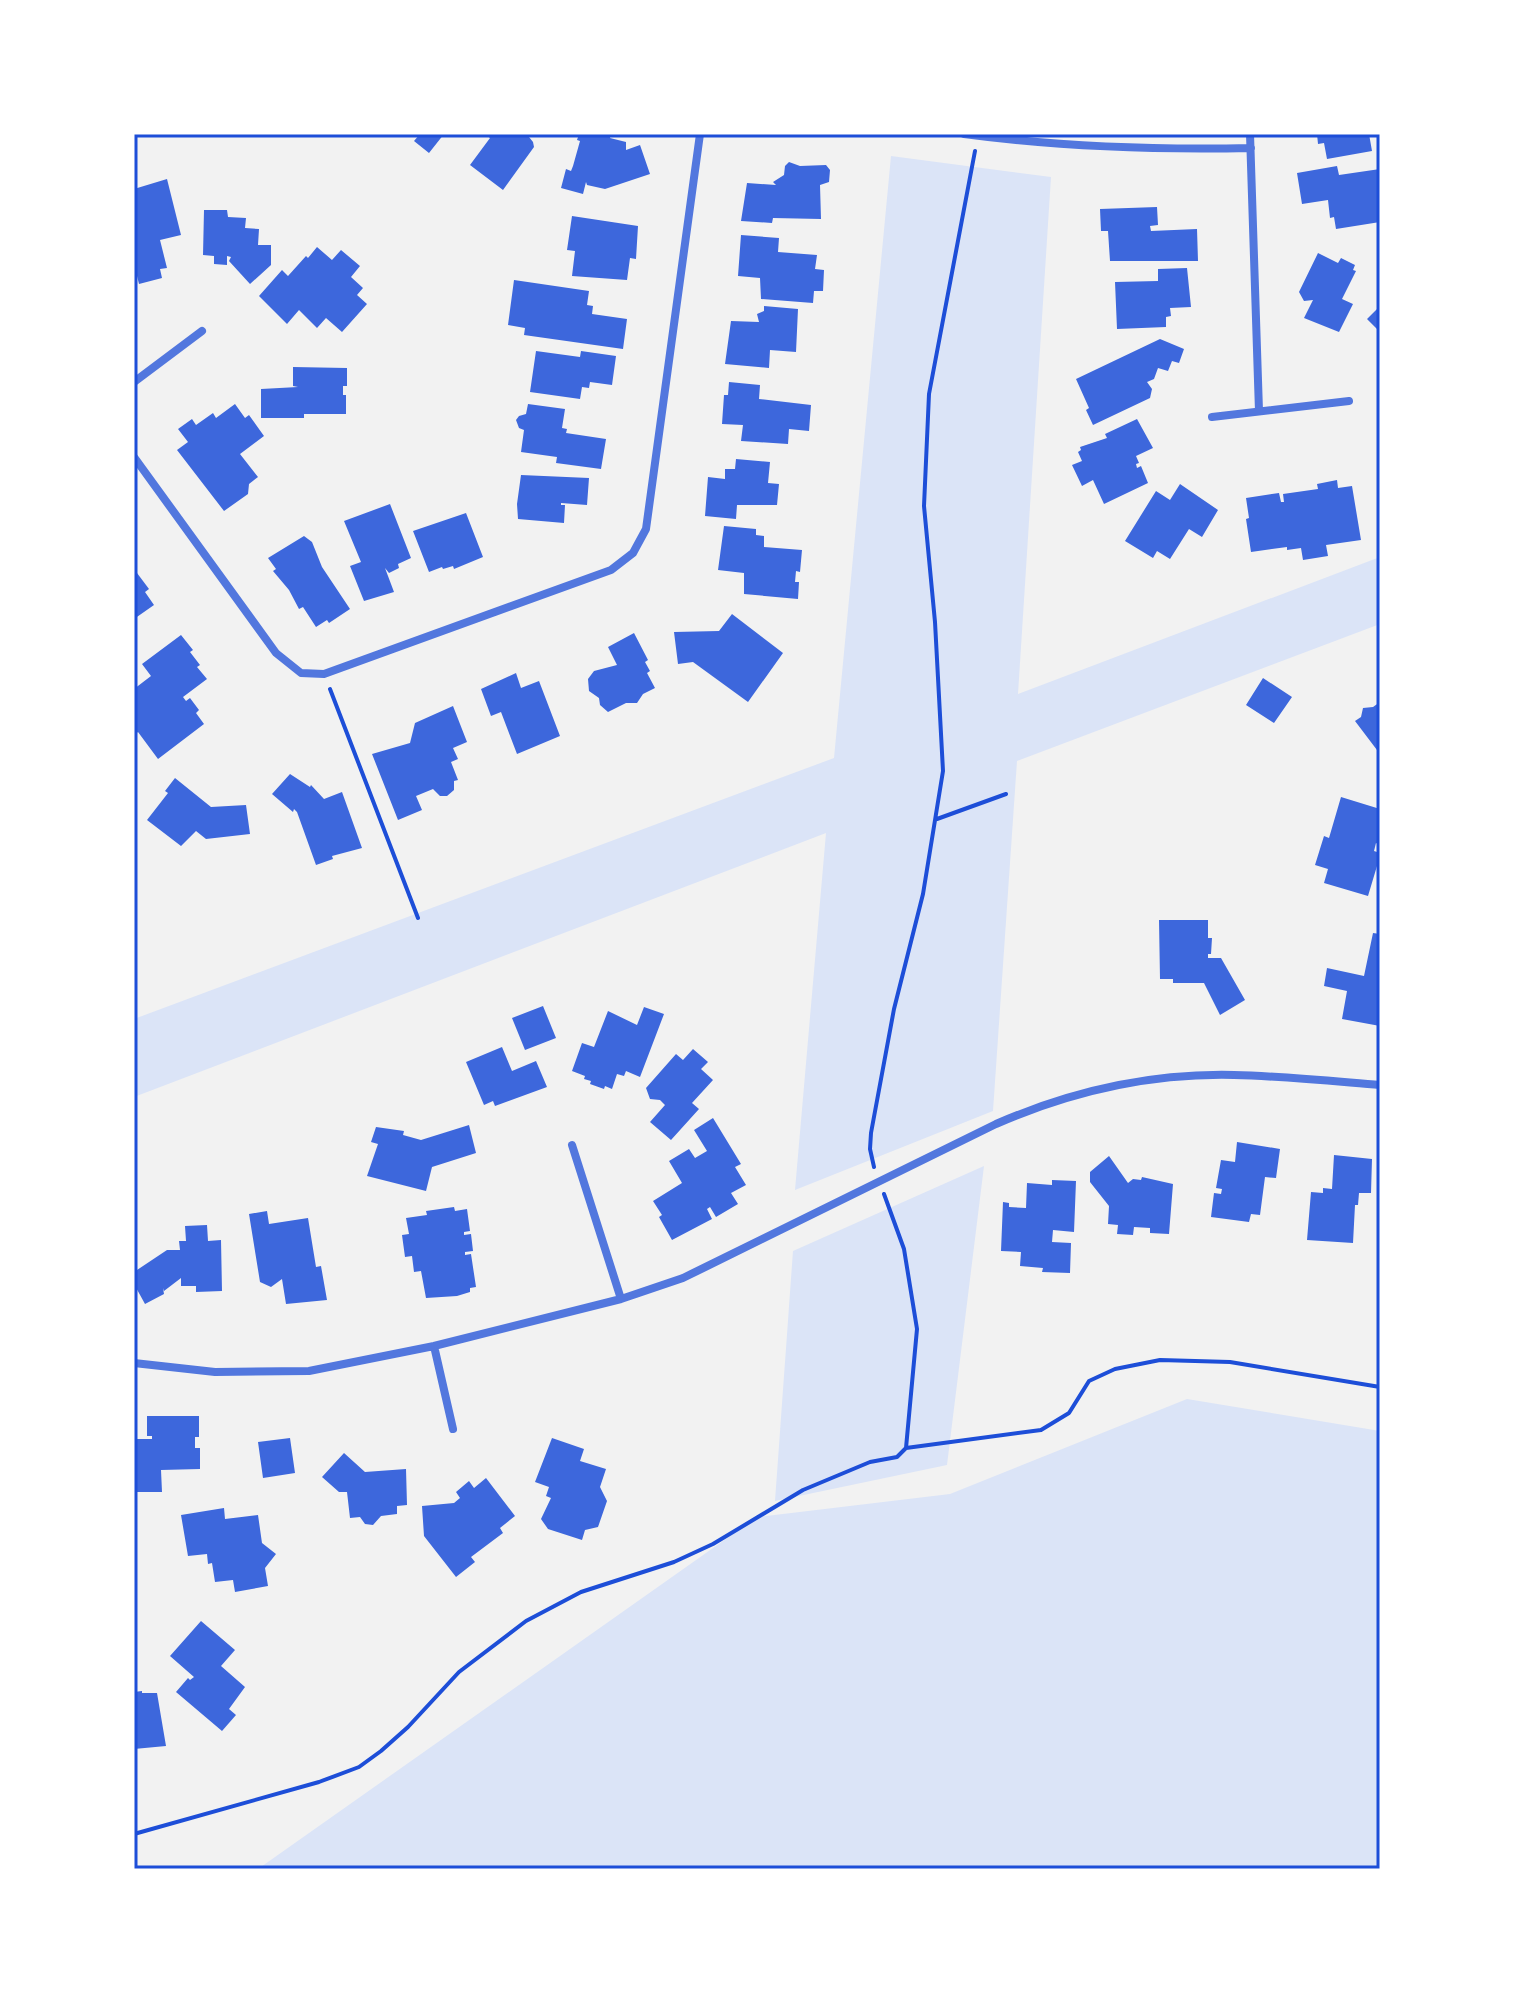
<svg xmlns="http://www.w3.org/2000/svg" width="1514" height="2003" viewBox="0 0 1514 2003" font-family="'Roboto Condensed',sans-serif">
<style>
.green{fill:#dbe4f7}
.building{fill:#3d67dc}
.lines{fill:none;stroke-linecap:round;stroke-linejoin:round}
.path{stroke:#1d4ed8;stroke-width:4}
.minor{stroke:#5277de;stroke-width:8}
.neatline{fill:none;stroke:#1d4ed8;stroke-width:3}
</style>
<rect width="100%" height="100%" fill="#f2f2f2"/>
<!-- green -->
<path class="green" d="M 891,156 L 1051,177 L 1018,694 L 1380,557 L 1380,624 L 1017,761 L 993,1111 L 795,1190 L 826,833 L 134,1097 L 134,1019 L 834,758 Z
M 984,1166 L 947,1465 L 775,1501 L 793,1251 Z
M 1187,1399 L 1380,1431 L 1380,1869 L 258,1869 L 757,1517 L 950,1494 Z"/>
<!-- building -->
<path class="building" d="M 420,134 L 444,134 L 429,153 L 414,141 Z
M 485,134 L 522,134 L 521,137 L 529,137 L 533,142 L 534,147 L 503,190 L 470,165 L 490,138 Z
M 579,134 L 611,134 L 610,138 L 626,142 L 626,150 L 640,145 L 650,174 L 605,189 L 587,185 L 586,182 L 583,194 L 561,188 L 566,169 L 571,171 L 573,166 L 580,141 L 577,140 Z
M 1317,134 L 1369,134 L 1372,151 L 1327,159 L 1324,143 L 1318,144 Z
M 789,162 L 800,166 L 826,165 L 830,170 L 829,182 L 820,185 L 821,219 L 773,218 L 772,223 L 741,221 L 747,183 L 776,185 L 773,182 L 784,175 L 785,166 Z
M 1337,166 L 1339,175 L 1380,169 L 1380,222 L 1336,229 L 1334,217 L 1330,218 L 1328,200 L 1302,204 L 1297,173 Z
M 167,179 L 181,235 L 160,240 L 167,268 L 160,269 L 162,278 L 139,284 L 134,264 L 134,189 Z
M 1157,207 L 1158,225 L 1150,226 L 1151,231 L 1197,229 L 1198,261 L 1110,261 L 1108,231 L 1101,231 L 1100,209 Z
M 204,210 L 227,210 L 228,217 L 246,218 L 245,228 L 259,229 L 258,245 L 271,245 L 271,265 L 250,284 L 229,261 L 231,257 L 227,256 L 227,265 L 214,264 L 214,256 L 203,255 Z
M 572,216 L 638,226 L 636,259 L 630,258 L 627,280 L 572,276 L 575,251 L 567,250 Z
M 741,235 L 779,238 L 778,252 L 817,255 L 815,269 L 824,270 L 823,291 L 814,291 L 813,303 L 761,299 L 760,278 L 738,276 Z
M 317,247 L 332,260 L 341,250 L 360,266 L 351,277 L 363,288 L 357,295 L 367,304 L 342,332 L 326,318 L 317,328 L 299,310 L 287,324 L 259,296 L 282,270 L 288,276 L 306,256 L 308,258 Z
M 1318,253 L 1338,263 L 1341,258 L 1355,265 L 1353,270 L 1356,271 L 1342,299 L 1353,304 L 1339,332 L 1304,318 L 1313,300 L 1304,301 L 1299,292 Z
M 1187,268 L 1191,307 L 1170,308 L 1171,316 L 1166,317 L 1166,327 L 1117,329 L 1115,282 L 1158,281 L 1158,269 Z
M 514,280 L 589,291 L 587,305 L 593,306 L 592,314 L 627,319 L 623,349 L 524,335 L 525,328 L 508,325 Z
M 764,306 L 798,309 L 796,352 L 770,350 L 769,368 L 725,364 L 731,321 L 759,322 L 757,314 L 764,311 Z
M 1380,306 L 1380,329 L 1378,330 L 1367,319 Z
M 1160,339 L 1184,349 L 1179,363 L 1172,361 L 1168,371 L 1158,368 L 1154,379 L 1147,382 L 1152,389 L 1150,398 L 1093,425 L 1086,410 L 1089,408 L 1076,379 Z
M 536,351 L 580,357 L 581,351 L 616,356 L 612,385 L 590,382 L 589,388 L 582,387 L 580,399 L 530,392 Z
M 293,367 L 347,368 L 347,386 L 343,386 L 343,395 L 346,395 L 346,414 L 304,414 L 304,418 L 261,418 L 261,389 L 298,387 L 293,386 Z
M 729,382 L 760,385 L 759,399 L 811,405 L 809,431 L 789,429 L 788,444 L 741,441 L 743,425 L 722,424 L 724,395 L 728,395 Z
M 235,404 L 245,418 L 249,415 L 264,436 L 240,454 L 258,477 L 249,484 L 248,494 L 224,511 L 177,450 L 188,442 L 178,429 L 192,419 L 196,425 L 213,413 L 216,418 Z
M 528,404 L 565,409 L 562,428 L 567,429 L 566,433 L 606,439 L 601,469 L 556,463 L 557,457 L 521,452 L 524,430 L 519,428 L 516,420 L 519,416 L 526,414 Z
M 1137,419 L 1153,448 L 1136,456 L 1139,463 L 1136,464 L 1137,468 L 1141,466 L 1148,483 L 1104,504 L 1093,480 L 1082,486 L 1072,465 L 1082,461 L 1078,452 L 1081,450 L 1080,447 L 1107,438 L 1105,434 Z
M 736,459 L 770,462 L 768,483 L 779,484 L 777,505 L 737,505 L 736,519 L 705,516 L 708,477 L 725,479 L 725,469 L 735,469 Z
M 521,475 L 589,478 L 587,505 L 561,503 L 561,505 L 565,505 L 564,523 L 518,519 L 517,504 Z
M 1337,480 L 1338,488 L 1352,486 L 1361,540 L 1326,545 L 1328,556 L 1303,560 L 1301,548 L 1287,550 L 1287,547 L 1251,552 L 1246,519 L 1249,518 L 1246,498 L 1279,493 L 1281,502 L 1284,502 L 1283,494 L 1318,489 L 1317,484 Z
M 1180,484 L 1218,510 L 1202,537 L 1189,529 L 1170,559 L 1157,551 L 1153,558 L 1125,541 L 1156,491 L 1170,500 Z
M 390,504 L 411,558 L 398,564 L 399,568 L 389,573 L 385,568 L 394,592 L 364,601 L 350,566 L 361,562 L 344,521 Z
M 466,513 L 483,557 L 454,569 L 453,566 L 443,569 L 442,567 L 429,572 L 413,531 Z
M 724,526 L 756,529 L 756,535 L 764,536 L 764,547 L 802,550 L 800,572 L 796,571 L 795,582 L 799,582 L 798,599 L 744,594 L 744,573 L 718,570 Z
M 304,536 L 312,542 L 322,567 L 350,609 L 329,623 L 327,620 L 316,627 L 303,607 L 299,609 L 289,590 L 273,571 L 276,569 L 268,558 Z
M 134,569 L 149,589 L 145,592 L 154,605 L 134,619 Z
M 732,614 L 783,653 L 748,702 L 693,662 L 678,664 L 674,632 L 719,631 Z
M 634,633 L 648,660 L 645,662 L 650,671 L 647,673 L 655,688 L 643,694 L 637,703 L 626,703 L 608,712 L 600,705 L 599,698 L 589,691 L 588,679 L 594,671 L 617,665 L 608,647 Z
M 181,635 L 193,650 L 190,652 L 200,665 L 197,667 L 207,679 L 183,697 L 186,701 L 190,698 L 199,710 L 196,713 L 204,724 L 158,759 L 138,732 L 134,735 L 134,689 L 151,676 L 142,664 Z
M 516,673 L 521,688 L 539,681 L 560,736 L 517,754 L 501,712 L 491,716 L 481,689 Z
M 1263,678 L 1292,697 L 1274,723 L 1246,705 Z
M 1380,702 L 1380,754 L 1355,721 L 1361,717 L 1363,708 L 1373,707 Z
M 453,706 L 467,742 L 453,748 L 458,759 L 451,762 L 458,780 L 454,781 L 454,790 L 447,796 L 440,796 L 433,789 L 416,796 L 422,810 L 398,820 L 372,754 L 410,743 L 415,723 Z
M 290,774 L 310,787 L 311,785 L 324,799 L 342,792 L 362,848 L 332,856 L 333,859 L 316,865 L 297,812 L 294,809 L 293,812 L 272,794 Z
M 175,778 L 211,807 L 246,805 L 250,834 L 206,839 L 196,831 L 181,846 L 147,820 L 168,793 L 165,791 Z
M 1341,797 L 1380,809 L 1380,845 L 1376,843 L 1374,851 L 1380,853 L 1380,856 L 1368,896 L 1324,883 L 1328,869 L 1315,865 L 1324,836 L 1329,838 Z
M 1159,920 L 1208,920 L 1208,938 L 1212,938 L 1211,954 L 1208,954 L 1208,958 L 1221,958 L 1245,1000 L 1220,1015 L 1204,983 L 1173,983 L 1173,979 L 1160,979 Z
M 1373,933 L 1380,934 L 1380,1026 L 1342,1019 L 1347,991 L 1324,986 L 1327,968 L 1364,976 Z
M 543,1006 L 556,1038 L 525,1050 L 512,1018 Z
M 644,1007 L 664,1014 L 640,1077 L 626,1071 L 624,1076 L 617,1074 L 612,1089 L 605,1086 L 604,1089 L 590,1084 L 591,1081 L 584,1079 L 585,1076 L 572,1071 L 582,1043 L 594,1047 L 608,1011 L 637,1025 Z
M 502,1047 L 512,1071 L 536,1061 L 547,1087 L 495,1106 L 493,1101 L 484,1105 L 466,1062 Z
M 693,1049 L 708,1062 L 701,1069 L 713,1080 L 692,1103 L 699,1109 L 671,1140 L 650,1122 L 665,1105 L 660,1100 L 650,1099 L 646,1088 L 676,1054 L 683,1060 Z
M 713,1118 L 741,1164 L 735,1167 L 746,1185 L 731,1193 L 738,1204 L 716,1217 L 710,1207 L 707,1209 L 712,1219 L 672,1240 L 659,1217 L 662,1215 L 653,1201 L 682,1183 L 669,1161 L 689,1149 L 695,1158 L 707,1151 L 694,1130 Z
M 469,1125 L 476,1153 L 432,1167 L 426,1191 L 367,1176 L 378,1144 L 371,1142 L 376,1127 L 404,1131 L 403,1135 L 421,1140 Z
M 1237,1142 L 1280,1149 L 1276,1178 L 1265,1177 L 1260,1215 L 1251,1214 L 1249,1222 L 1211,1217 L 1214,1193 L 1221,1194 L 1222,1189 L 1216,1188 L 1221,1160 L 1235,1162 Z
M 1334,1155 L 1372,1159 L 1371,1193 L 1359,1193 L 1358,1205 L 1355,1205 L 1353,1243 L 1307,1240 L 1311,1192 L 1323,1193 L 1323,1188 L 1332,1189 Z
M 1109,1156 L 1128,1183 L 1133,1179 L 1141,1180 L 1142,1177 L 1173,1184 L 1169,1234 L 1150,1233 L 1150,1228 L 1134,1227 L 1133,1235 L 1117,1234 L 1118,1225 L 1108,1224 L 1109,1206 L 1090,1182 L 1090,1172 Z
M 1052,1180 L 1076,1181 L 1074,1232 L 1053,1230 L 1052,1242 L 1071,1243 L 1070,1273 L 1042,1272 L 1043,1268 L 1020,1266 L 1021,1252 L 1001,1251 L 1003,1202 L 1009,1203 L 1009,1207 L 1026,1208 L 1027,1183 L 1052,1185 Z
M 454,1207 L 455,1211 L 467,1209 L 470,1231 L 464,1232 L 464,1235 L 471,1234 L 473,1251 L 465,1252 L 465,1255 L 471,1254 L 476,1287 L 470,1288 L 470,1292 L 457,1296 L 426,1298 L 421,1271 L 414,1272 L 412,1256 L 405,1257 L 402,1235 L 409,1234 L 406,1218 L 427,1215 L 426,1211 Z
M 267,1211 L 269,1224 L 308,1218 L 316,1267 L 321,1266 L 327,1300 L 286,1304 L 282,1279 L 271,1287 L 260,1282 L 249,1214 Z
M 207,1225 L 208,1241 L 221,1240 L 222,1291 L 196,1292 L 196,1286 L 181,1286 L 181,1278 L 164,1291 L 163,1288 L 164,1294 L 145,1304 L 134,1284 L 134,1272 L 167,1250 L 180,1250 L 179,1241 L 186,1241 L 185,1226 Z
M 147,1416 L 199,1416 L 199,1437 L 195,1437 L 195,1448 L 200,1448 L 200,1469 L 161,1470 L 162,1492 L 134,1492 L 134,1439 L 152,1439 L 152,1436 L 147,1436 Z
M 290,1438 L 295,1473 L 263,1478 L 258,1442 Z
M 552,1438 L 584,1449 L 580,1461 L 606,1469 L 600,1487 L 607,1501 L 598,1527 L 585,1530 L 582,1540 L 548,1529 L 541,1519 L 551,1498 L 546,1496 L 549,1487 L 535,1482 Z
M 344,1453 L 365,1472 L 406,1469 L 407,1505 L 397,1506 L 397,1514 L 381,1516 L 373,1525 L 365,1524 L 360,1517 L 350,1518 L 347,1492 L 339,1492 L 322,1477 Z
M 486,1478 L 515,1516 L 500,1528 L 503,1533 L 471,1557 L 475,1562 L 456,1577 L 424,1536 L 422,1506 L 454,1503 L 460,1498 L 456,1492 L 469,1481 L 474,1488 Z
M 224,1508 L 225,1519 L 258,1515 L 262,1543 L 276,1554 L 265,1568 L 268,1586 L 235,1592 L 233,1580 L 215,1582 L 212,1563 L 208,1564 L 207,1554 L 188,1556 L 181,1515 Z
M 201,1621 L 235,1650 L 221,1666 L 245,1687 L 229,1709 L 236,1715 L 222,1731 L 176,1692 L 188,1678 L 190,1680 L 194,1677 L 170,1656 Z
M 142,1691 L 142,1693 L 157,1693 L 166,1746 L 134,1749 L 134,1692 Z"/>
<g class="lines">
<!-- path -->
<path class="path" d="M 330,689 L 418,918
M 937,819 L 1006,794
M 874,1167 L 870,1149 L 871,1133 L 894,1009 L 923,894 L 943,771 L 935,622 L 924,506 L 929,394 L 975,151
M 884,1194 L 904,1249 L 917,1329 L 906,1448 L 1041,1430 L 1069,1413 L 1089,1381 L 1115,1369 L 1160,1360 L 1230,1362 L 1380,1387
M 134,1834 L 319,1782 L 359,1767 L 381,1751 L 408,1727 L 459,1672 L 526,1621 L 581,1592 L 674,1562 L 713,1544 L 803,1490 L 870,1462 L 897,1457 L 906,1448"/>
<!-- minor -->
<path class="minor" d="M 964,134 C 1061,147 1153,150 1251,148
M 1250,134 L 1259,411
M 134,382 L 202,331
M 1212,417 L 1349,401
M 134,457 L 276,653 L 301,673 L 324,674 L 611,570 L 633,553 L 646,529 L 700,134
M 572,1145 L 621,1299
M 434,1346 L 453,1429
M 134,1363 L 215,1372 L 309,1371 L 434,1346 L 621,1299 L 683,1278 L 996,1124 C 1072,1091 1151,1073 1234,1075 C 1282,1076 1331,1081 1380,1085"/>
</g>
<!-- border -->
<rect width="1514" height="2003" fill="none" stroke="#ffffff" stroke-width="272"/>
<rect x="136" y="136" width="1242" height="1731" class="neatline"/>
</svg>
